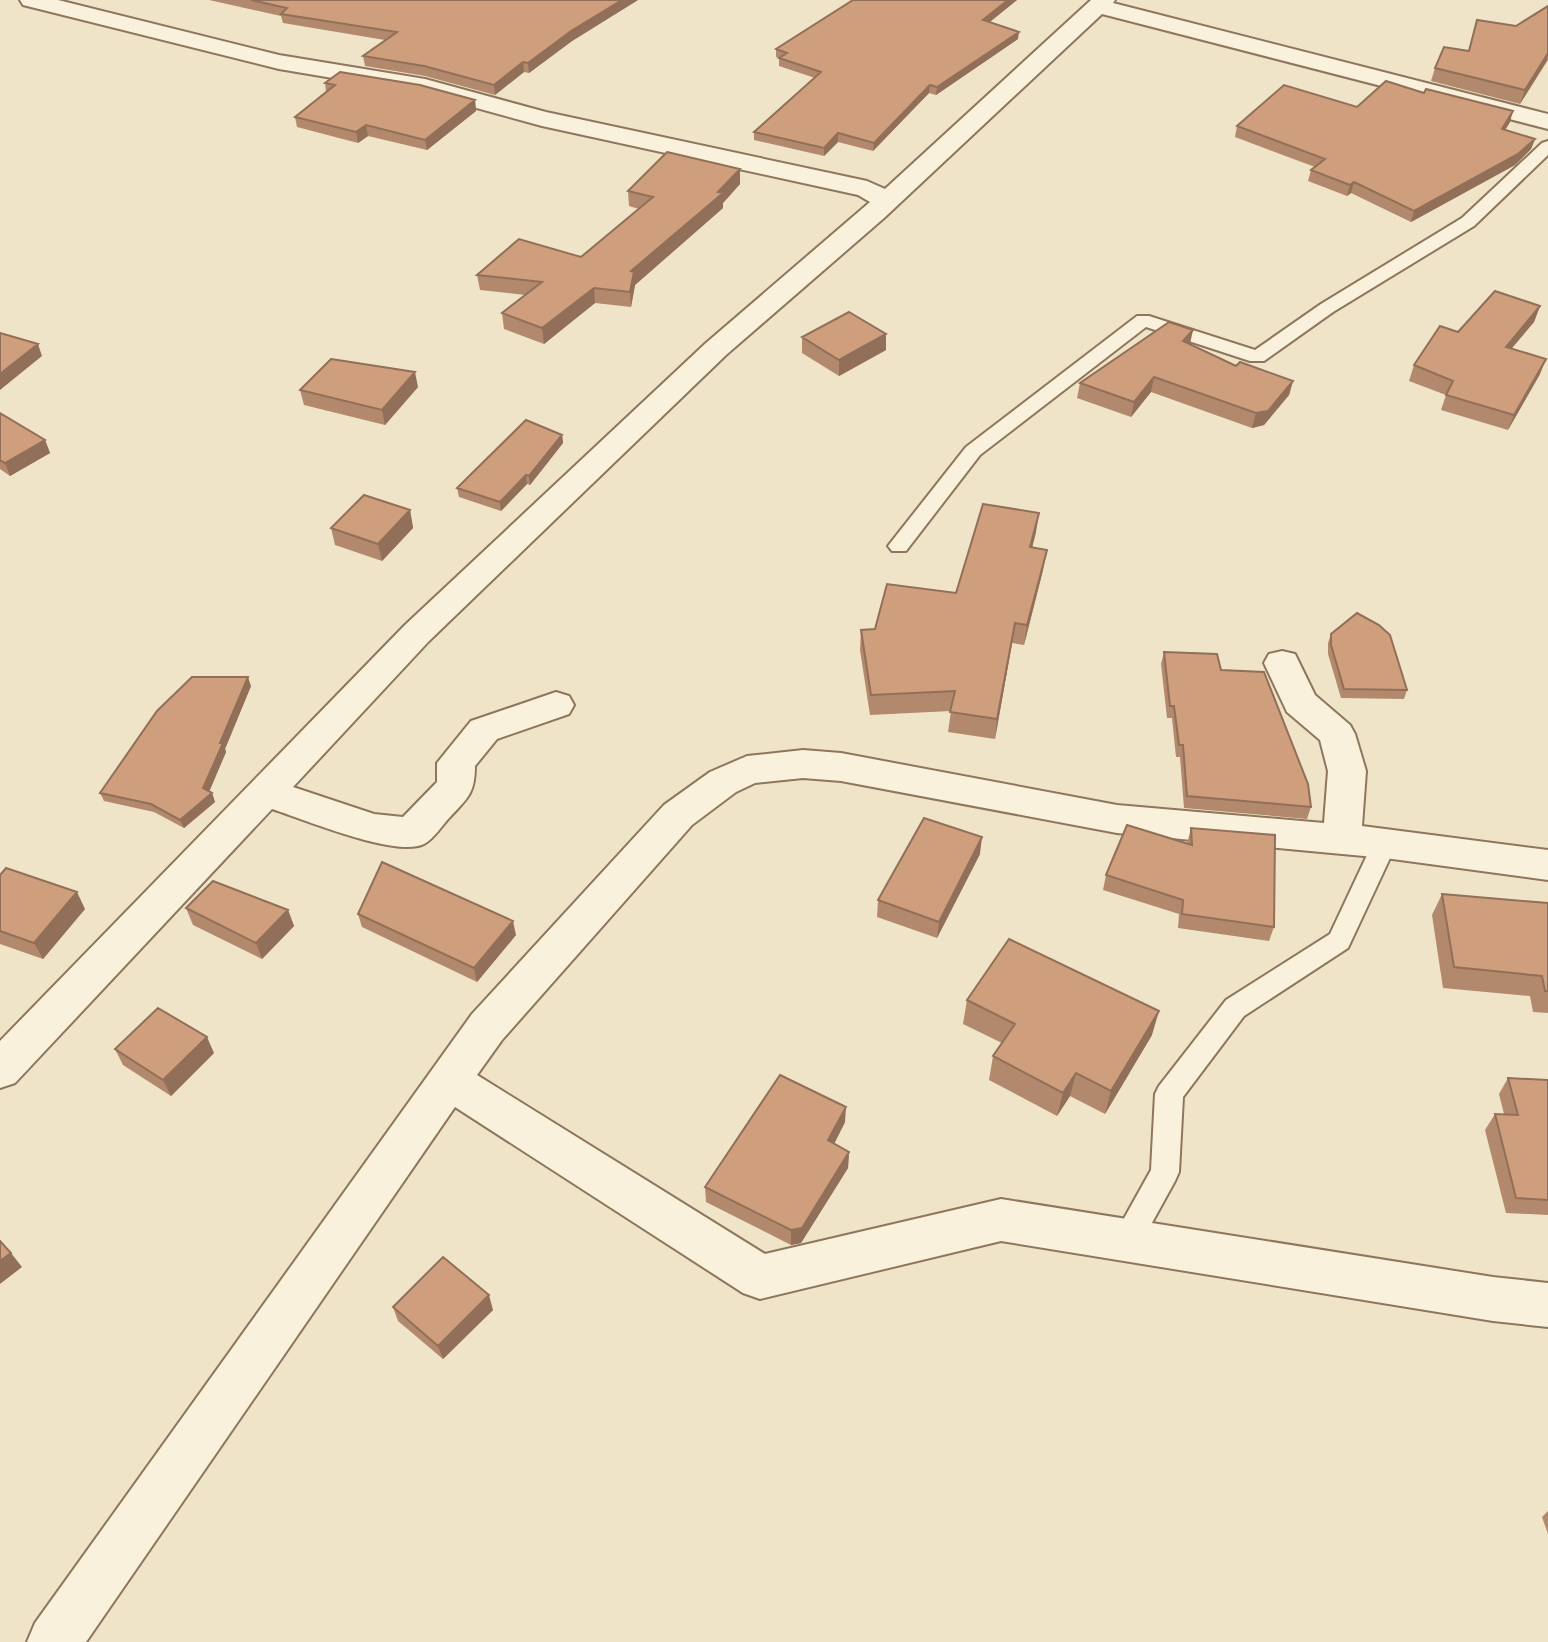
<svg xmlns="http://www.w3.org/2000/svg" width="1548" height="1642" viewBox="0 0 1548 1642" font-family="Lora,serif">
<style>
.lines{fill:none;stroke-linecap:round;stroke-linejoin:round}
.service-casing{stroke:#8d765c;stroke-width:4}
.minor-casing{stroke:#8d765c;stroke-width:4}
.service{fill:#faf1dc;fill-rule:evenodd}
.minor{fill:#faf1dc;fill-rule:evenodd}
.wall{fill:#b2896c}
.shaded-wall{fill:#916f58}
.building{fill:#cf9f7d;stroke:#916f58;stroke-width:2}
</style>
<rect width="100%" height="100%" fill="#f0e4c8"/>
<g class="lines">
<defs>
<path id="service" d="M 1548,141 L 1548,155 L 1474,226 L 1333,312 L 1264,361 L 1250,361 L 1146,327 L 980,455 L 906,551 L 892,551 L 888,546 L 966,447 L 1137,316 L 1149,316 L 1255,350 L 1321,304 L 1462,218 L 1542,143 Z
M 1385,834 L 1394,836 L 1397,843 L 1348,948 L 1244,1016 L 1183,1097 L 1179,1172 L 1175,1181 L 1137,1250 L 1127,1254 L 1117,1250 L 1112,1240 L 1151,1170 L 1155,1094 L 1159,1086 L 1226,1000 L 1330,934 L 1376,836 Z"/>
<path id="minor" d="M 20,0 L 58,0 L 279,55 L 425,79 L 546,112 L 867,181 L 885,189 L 1091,0 L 1115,0 L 1113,3 L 1548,114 L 1548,129 L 1102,14 L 884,218 L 726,355 L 429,641 L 293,787 L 374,814 L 403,817 L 437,782 L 437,763 L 471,721 L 556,692 L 569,696 L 574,705 L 569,714 L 497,739 L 475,766 C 475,793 468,798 450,817 C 442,825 434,839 424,844 C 396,858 303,819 272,809 L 15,1083 L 0,1088 L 0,1041 L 405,625 L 706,343 L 870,202 L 858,195 L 542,126 L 422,93 L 279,69 L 23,5 Z
M 1282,651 L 1295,654 L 1315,695 L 1350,725 L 1355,734 L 1366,771 L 1362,826 L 1548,850 L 1548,880 L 1385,858 L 1117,833 L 841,781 L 803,778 L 755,783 L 736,792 L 692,825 L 502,1040 L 477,1075 L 765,1254 L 1001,1199 L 1493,1277 L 1548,1283 L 1548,1327 L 1493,1321 L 1001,1241 L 760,1299 L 743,1293 L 455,1107 L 86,1642 L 27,1642 L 35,1623 L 472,1014 L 664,805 L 710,772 L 747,756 L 803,750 L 841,753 L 1117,805 L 1324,823 L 1328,771 L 1320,740 L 1287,712 L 1264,663 L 1269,654 Z"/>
</defs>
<!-- service casing -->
<use href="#service" class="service-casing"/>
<!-- minor casing -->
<use href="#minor" class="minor-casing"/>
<!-- service -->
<use href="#service" class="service"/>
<!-- minor -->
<use href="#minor" class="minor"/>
</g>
<!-- wall -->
<path class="wall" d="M 209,0 L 638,0 L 572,41 L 529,73 L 524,72 L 495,95 L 425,76 L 365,66 L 363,56 L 385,40 L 283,23 L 281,16 Z
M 853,0 L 1017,0 L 990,22 L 1018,39 L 936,95 L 929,93 L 873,151 L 838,142 L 824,156 L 754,140 L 754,132 L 815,78 L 779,66 L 779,58 L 776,57 L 776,49 Z
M 1548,6 L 1548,60 L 1520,104 L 1431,81 L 1435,68 L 1516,26 Z
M 325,83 L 475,100 L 476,111 L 427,150 L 368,136 L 358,143 L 297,127 L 295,117 L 326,92 Z
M 1357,107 L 1510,122 L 1505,130 L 1535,139 L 1531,149 L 1515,165 L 1411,222 L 1351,193 L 1347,196 L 1308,181 L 1311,170 L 1315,167 L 1235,137 L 1237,126 Z
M 740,169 L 740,184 L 723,203 L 723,208 L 635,285 L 631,307 L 595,303 L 544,344 L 504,329 L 502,313 L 525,295 L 480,290 L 477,275 L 581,257 L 639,209 L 629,206 L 628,191 Z
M 1540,306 L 1534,322 L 1512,348 L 1540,374 L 1508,430 L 1441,410 L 1446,395 L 1409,381 L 1414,365 L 1458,332 Z
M 886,334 L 886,350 L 839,376 L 802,353 L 802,337 Z
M 1190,344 L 1236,366 L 1293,381 L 1289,395 L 1264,425 L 1252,428 L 1151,392 L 1131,417 L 1077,398 L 1080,383 Z
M 418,387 L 385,425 L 304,405 L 300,390 Z
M 0,413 L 45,440 L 50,453 L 10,476 L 0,469 Z
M 562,435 L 563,443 L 530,485 L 527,484 L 501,511 L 459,497 L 457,488 Z
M 410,510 L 413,528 L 382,561 L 335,545 L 331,528 Z
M 1036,532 L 1032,548 L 1043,570 L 1024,645 L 1012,643 L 995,739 L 948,732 L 951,711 L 870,715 L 860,650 L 861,630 L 875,629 L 956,593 Z
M 1331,634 L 1407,690 L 1404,699 L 1341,698 L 1328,654 L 1328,643 Z
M 1164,652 L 1221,670 L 1311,807 L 1307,819 L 1184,808 L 1180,757 L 1176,757 L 1172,718 L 1167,718 L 1161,664 Z
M 251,686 L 225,749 L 226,752 L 209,791 L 212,793 L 215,802 L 184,828 L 154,812 L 104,801 L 100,793 Z
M 1191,828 L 1274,927 L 1269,941 L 1178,928 L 1179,914 L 1103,890 L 1106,875 L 1187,844 Z
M 980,854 L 937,938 L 877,917 L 878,900 Z
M 0,875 L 85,909 L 43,959 L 0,944 Z
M 1442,894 L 1548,903 L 1548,1013 L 1533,1012 L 1530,996 L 1443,988 L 1432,915 Z
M 186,908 L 288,910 L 294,926 L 262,959 L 193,925 Z
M 358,914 L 516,935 L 477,982 L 362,927 Z
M 967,1000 L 1152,1035 L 1105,1114 L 1070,1096 L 1057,1116 L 989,1080 L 993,1056 L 1002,1043 L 963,1024 Z
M 115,1049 L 214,1053 L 171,1096 L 123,1065 Z
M 1508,1078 L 1548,1080 L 1548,1215 L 1506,1213 L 1485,1130 L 1495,1114 L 1504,1114 L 1499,1094 Z
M 845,1122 L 834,1144 L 849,1152 L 848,1168 L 801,1243 L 791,1245 L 706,1202 L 705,1187 Z
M 393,1307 L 493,1310 L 443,1359 L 398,1321 Z
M 1548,1511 L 1548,1534 L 1542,1517 Z"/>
<!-- shaded-wall -->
<path class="shaded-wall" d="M 622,0 L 638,0 L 572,41 L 529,73 L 528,63 L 571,31 Z
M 1008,0 L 1017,0 L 982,28 L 983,20 Z
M 1019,32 L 1018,39 L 936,95 L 937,87 Z
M 1548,53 L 1547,60 L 1520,104 L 1525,90 Z
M 523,62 L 524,72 L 495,95 L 494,85 Z
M 930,85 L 929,93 L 873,151 L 874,143 Z
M 475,100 L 476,111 L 427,150 L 425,140 Z
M 1513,111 L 1510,122 L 1499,140 L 1502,129 Z
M 366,125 L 368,136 L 358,143 L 356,132 Z
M 838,133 L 838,142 L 824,156 L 824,148 Z
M 1535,139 L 1531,149 L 1515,165 L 1411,222 L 1414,211 Z
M 740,169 L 740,184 L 723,203 L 723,208 L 635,285 L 631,307 L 630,292 L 631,271 L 718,192 Z
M 1354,182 L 1351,193 L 1347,196 L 1350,185 Z
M 594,288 L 595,303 L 544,344 L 542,328 Z
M 1540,306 L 1534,322 L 1500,362 L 1506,347 Z
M 1193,330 L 1190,344 L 1183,341 Z
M 886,334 L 886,350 L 839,376 L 839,360 Z
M 38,344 L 42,356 L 0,390 L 0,374 Z
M 1546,359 L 1540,374 L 1508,430 L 1514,415 Z
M 415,372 L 418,387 L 385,425 L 382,410 Z
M 1154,377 L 1151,392 L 1131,417 L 1134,402 Z
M 1293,381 L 1289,395 L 1264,425 L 1252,428 L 1256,413 Z
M 562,435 L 563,443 L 530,485 L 529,476 Z
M 45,440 L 50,453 L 10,476 L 5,463 Z
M 526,475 L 527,484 L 501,511 L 500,502 Z
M 410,510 L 413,528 L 382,561 L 378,544 Z
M 1039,513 L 1036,532 L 1027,567 L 1030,547 Z
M 1047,550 L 1043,570 L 1024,645 L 1027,625 Z
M 1015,623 L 1012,643 L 995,739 L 997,719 Z
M 248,677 L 251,686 L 225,749 L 226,752 L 207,797 L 203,788 L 220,743 Z
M 212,793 L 215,802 L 184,828 L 180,820 Z
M 982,837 L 980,854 L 937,938 L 939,922 Z
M 77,892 L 85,909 L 43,959 L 34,943 Z
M 288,910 L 294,926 L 262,959 L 256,943 Z
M 513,921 L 516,935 L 477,982 L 474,968 Z
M 1159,1011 L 1152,1035 L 1105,1114 L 1111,1091 Z
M 207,1037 L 214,1053 L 171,1096 L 163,1080 Z
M 1076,1073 L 1070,1096 L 1057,1116 L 1063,1093 Z
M 846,1107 L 845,1122 L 828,1156 L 828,1140 Z
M 849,1152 L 848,1168 L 801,1243 L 791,1245 L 791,1230 Z
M 11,1253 L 22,1267 L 0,1284 L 0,1261 Z
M 489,1295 L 493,1310 L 443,1359 L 438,1346 Z"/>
<!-- building -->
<path class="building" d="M 251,0 L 622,0 L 571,31 L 528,63 L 523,62 L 494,85 L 424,66 L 363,56 L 397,32 L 281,14 L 287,8 Z
M 853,0 L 1008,0 L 983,20 L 1019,32 L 937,87 L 930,85 L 874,143 L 838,133 L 824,148 L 754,132 L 821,72 L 779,58 L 787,53 L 776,49 Z
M 1548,6 L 1548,53 L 1525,90 L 1435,68 L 1444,47 L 1469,51 L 1477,20 L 1516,26 Z
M 340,72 L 420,85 L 475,100 L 425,140 L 366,125 L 356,132 L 295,117 L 335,85 L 325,83 Z
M 1386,81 L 1424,93 L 1426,89 L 1513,111 L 1502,129 L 1535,139 L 1518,154 L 1414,211 L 1354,182 L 1350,185 L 1311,170 L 1325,159 L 1237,126 L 1284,85 L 1357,107 Z
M 667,152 L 740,169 L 718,192 L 723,193 L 631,271 L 634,272 L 630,292 L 594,288 L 542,328 L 502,313 L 542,282 L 477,275 L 519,239 L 581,257 L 653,197 L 628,191 Z
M 1495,291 L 1540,306 L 1506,347 L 1546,359 L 1514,415 L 1446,395 L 1453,381 L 1414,365 L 1440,326 L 1458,332 Z
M 849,312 L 886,334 L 839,360 L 802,337 Z
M 1169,322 L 1193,330 L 1183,341 L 1236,366 L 1240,362 L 1293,381 L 1268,411 L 1256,413 L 1154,377 L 1134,402 L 1080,383 Z
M 0,333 L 38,344 L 0,374 Z
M 331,359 L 415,372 L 382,410 L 300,390 Z
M 0,413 L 45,440 L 5,463 L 0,460 Z
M 526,420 L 562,435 L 529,476 L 526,475 L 500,502 L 457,488 Z
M 364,495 L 410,510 L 378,544 L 331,528 Z
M 983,504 L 1039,513 L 1030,547 L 1047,550 L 1027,625 L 1015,623 L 997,719 L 950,712 L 955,691 L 871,695 L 861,630 L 875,629 L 887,584 L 956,593 Z
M 1357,613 L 1379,625 L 1390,635 L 1407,690 L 1344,689 L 1331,645 L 1331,634 Z
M 1164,652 L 1217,654 L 1221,670 L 1264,672 L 1308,784 L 1311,807 L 1187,796 L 1183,745 L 1179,745 L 1174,706 L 1170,706 Z
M 192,677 L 248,677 L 220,743 L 223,743 L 203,788 L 212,793 L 180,820 L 151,804 L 100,793 L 157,711 Z
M 924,818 L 982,837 L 939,922 L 878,900 Z
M 1127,825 L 1192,845 L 1191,828 L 1275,835 L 1274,927 L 1182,914 L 1183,900 L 1106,875 Z
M 382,862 L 513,921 L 474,968 L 358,914 Z
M 6,868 L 77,892 L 34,943 L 0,931 L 0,875 Z
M 213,881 L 288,910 L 256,943 L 186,908 Z
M 1442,894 L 1548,903 L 1548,991 L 1545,991 L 1542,976 L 1454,967 Z
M 1009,939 L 1159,1011 L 1111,1091 L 1076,1073 L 1063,1093 L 993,1056 L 1015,1024 L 967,1000 Z
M 158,1008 L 207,1037 L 163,1080 L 115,1049 Z
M 780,1075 L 846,1107 L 828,1140 L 849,1152 L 802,1228 L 791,1230 L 705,1187 Z
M 1508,1078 L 1548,1080 L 1548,1200 L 1516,1198 L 1495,1114 L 1518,1115 Z
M 0,1241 L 11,1253 L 0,1261 Z
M 443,1257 L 489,1295 L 438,1346 L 393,1307 Z"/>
</svg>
